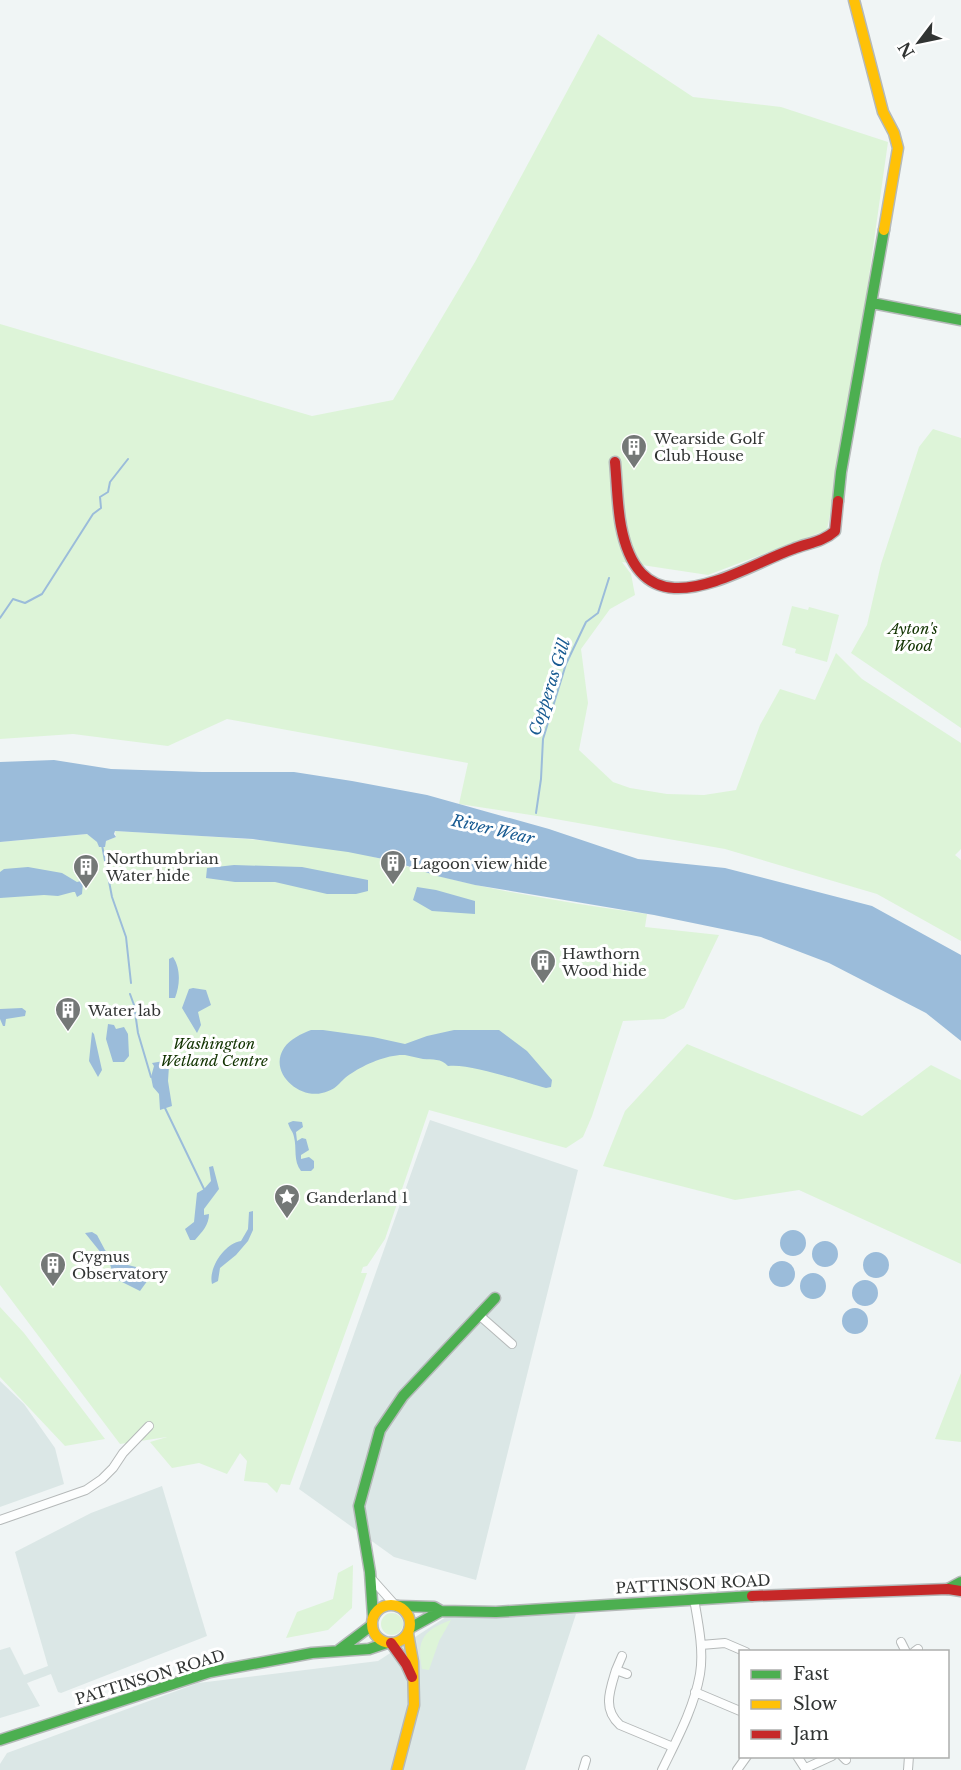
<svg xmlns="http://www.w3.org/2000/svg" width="961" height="1770" viewBox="0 0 961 1770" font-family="'Libre Baskerville',serif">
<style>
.built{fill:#dbe7e6}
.green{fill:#ddf4d8}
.water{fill:#9bbcda}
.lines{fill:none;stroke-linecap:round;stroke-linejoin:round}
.stream{stroke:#9bbcda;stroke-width:2}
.street-casing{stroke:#b5b9b9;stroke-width:10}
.fast-casing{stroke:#b5b9b9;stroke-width:13}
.slow-casing{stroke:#b5b9b9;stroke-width:13}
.jam-casing{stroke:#b5b9b9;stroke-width:13}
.street{stroke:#fdfefe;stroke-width:8}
.fast{stroke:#4caf50;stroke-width:10}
.slow{stroke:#ffc107;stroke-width:10}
.jam{stroke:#c62828;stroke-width:10}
.labels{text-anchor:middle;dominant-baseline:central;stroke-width:6;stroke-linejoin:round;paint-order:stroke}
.poi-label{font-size:15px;fill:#313433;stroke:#fff;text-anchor:start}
.park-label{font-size:15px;font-style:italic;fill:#130;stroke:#fff}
.street-label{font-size:15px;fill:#313433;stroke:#fff}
.water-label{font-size:16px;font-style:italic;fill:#175a91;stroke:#fff}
</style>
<rect width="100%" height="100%" fill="#f0f5f5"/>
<!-- built -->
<path class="built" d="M 430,1120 L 578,1170 L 476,1580 L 394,1557 L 299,1489 Z
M 0,1381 L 24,1404 L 55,1448 L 64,1484 L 0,1507 Z
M 162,1486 L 207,1636 L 61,1693 L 58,1692 L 51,1674 L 27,1683 L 40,1706 L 0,1718 L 0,1650 L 10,1647 L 24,1675 L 48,1666 L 15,1552 L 91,1513 Z
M 576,1614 L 525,1770 L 0,1770 L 0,1764 L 7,1753 L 198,1683 L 378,1661 L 446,1617 Z"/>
<!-- green -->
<path class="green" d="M 598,34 L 693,97 L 781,107 L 888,142 L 850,410 L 827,530 L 708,575 L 622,562 L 631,574 L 635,595 L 610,609 L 581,649 L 588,703 L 579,750 L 613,782 L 630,788 L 667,794 L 704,795 L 736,790 L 760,725 L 780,689 L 815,700 L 836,653 L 862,679 L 961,743 L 961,849 L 955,855 L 961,860 L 961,941 L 877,894 L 725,849 L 544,817 L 459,804 L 468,763 L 227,719 L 168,746 L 73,734 L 0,739 L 0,324 L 312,416 L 393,400 L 475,262 Z
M 933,429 L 961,438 L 961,728 L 851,653 L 867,625 L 881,564 L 919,447 Z
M 792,606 L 808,610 L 809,607 L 839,615 L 827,662 L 795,653 L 796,649 L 782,645 Z
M 115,831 C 193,836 271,838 348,851 C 391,859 432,876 476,885 C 532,897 590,906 647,914 L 645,927 L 719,935 L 684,1008 L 664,1019 L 623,1021 L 592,1116 L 583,1137 L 566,1148 L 429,1110 L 385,1239 L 367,1266 L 363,1267 L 361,1273 L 367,1273 L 290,1485 L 281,1484 L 277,1493 L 267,1483 L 244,1481 L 247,1461 L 240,1453 L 227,1474 L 199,1463 L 172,1468 L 150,1442 L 167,1437 L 120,1444 L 0,1285 L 0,842 L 87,834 L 98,842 L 99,847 L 104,847 L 106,841 L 116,837 Z
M 687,1044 L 862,1116 L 931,1065 L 961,1080 L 961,1264 L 799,1190 L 735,1200 L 603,1166 L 625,1111 Z
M 0,1307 L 24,1333 L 105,1439 L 65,1446 L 0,1377 Z
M 961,1373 L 961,1442 L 935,1439 Z
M 353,1565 L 352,1608 L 328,1630 L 286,1638 L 297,1612 L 333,1599 L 338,1573 Z
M381 1624a11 11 0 1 1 22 0a11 11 0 1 1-22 0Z
M 451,1620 L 439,1641 L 429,1670 L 422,1669 C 416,1639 424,1630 451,1620 Z"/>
<!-- water -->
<path class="water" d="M 54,760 L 111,769 L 202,772 L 294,772 L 352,781 L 427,795 L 549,829 L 638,859 L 725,868 L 872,906 L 961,955 L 961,1041 L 926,1013 L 829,963 L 761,937 L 654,915 L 475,885 L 437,876 L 393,861 L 348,852 L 253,839 L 115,831 L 114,834 L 116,837 L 106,841 L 105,847 L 99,847 L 97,842 L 87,834 L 0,842 L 0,762 Z
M 234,865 L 302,867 L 368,880 L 368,891 L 356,894 L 327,894 L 275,882 L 235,882 L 206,878 L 207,868 Z
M 28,867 L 62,873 L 77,882 L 81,881 L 83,883 L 82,894 L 77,897 L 75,892 L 73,892 L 58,896 L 44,895 L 0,898 L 0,872 L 4,869 Z
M 417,887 L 436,890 L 475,901 L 475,914 L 432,911 L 413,900 Z
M 173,957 C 181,969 180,985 175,998 L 169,998 L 169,959 Z
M 193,988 L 206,990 L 211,1005 L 198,1012 L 201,1025 L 197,1033 L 182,1008 L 189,989 Z
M 22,1008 L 26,1011 L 25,1016 L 6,1019 L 5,1026 L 3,1026 L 0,1019 L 0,1009 Z
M 108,1024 L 114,1025 L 116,1029 L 124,1027 L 128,1034 L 129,1056 L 124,1062 L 113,1062 L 106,1039 Z
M 311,1030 L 323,1030 L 373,1037 L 405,1044 L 427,1036 L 454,1030 L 499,1030 L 527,1051 L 552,1080 L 551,1087 L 546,1088 C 522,1082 471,1063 448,1066 C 441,1058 433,1060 423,1059 C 417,1058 411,1056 405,1055 C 389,1054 365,1064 352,1073 C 338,1081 340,1089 322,1093 C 299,1099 268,1072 284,1048 C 290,1039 301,1034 311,1030 Z
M 92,1032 L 94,1034 L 102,1070 L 98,1077 L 89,1061 Z
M 164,1061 L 169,1066 L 168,1081 L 172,1106 L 160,1110 L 159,1094 L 153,1087 L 151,1077 L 154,1066 L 152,1063 Z
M 293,1121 L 302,1122 L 303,1127 L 296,1132 L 297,1141 L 302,1138 L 306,1139 L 309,1150 L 301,1155 L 301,1159 L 309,1157 L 314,1161 L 314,1168 L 311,1171 L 301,1171 C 293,1161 297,1148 294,1137 C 293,1131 290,1130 288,1123 Z
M 213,1166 L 219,1189 L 204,1209 L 204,1215 L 209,1214 C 209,1225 202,1232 195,1240 L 190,1240 L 185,1229 L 194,1222 L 197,1193 L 204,1189 L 211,1181 L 209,1167 Z
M 253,1211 L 253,1230 L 248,1241 L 236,1255 L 220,1268 L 218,1281 L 212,1284 C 208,1268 225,1243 241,1241 L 248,1229 L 249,1212 Z
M780 1243a13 13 0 1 1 26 0a13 13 0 1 1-26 0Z
M 92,1232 L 97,1235 L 105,1250 L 117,1261 L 125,1261 L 128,1265 L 136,1267 L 140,1277 L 148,1280 L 140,1291 L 114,1278 L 110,1264 L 85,1233 Z
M812 1254a13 13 0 1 1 26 0a13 13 0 1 1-26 0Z
M863 1265a13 13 0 1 1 26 0a13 13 0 1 1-26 0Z
M769 1274a13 13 0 1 1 26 0a13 13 0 1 1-26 0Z
M800 1286a13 13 0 1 1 26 0a13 13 0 1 1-26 0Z
M852 1293a13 13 0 1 1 26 0a13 13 0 1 1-26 0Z
M842 1321a13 13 0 1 1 26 0a13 13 0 1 1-26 0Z"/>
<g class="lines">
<!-- stream -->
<path class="stream" d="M 0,618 L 13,599 L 25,603 L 42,594 L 93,514 L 101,508 L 100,497 L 108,492 L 110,482 L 128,459
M 536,813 L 541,779 L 543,739 L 566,664 L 586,622 L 598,613 L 609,578
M 102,845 L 112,897 L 126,937 L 131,983
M 130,994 L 134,1005 L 138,1033 L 151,1077
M 165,1108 L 204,1189"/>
<defs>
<path id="street" d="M 479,1315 L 512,1344
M 0,1520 L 86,1490 L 102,1479 L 113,1468 L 123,1453 L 149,1426
M 370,1577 L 395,1605
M 901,1642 L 906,1652
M 701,1645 L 725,1643 L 746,1652
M 914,1652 L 918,1649
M 622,1656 L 616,1670 L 627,1674
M 616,1670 C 610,1690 602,1709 620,1725 L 673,1747
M 695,1692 L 740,1711
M 797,1756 L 806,1770
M 842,1756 L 846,1760
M 806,1768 L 832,1756
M 583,1770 L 586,1760
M 662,1770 C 677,1739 694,1708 700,1674 C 704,1650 698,1622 694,1599
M 737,1770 L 747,1756
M 908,1770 L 909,1756"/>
<path id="fast" d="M 872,303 L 961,320
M 838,501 L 841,472 L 884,230
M 948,1589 L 961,1582
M 398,1606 L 434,1607 L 441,1611 L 496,1612 L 752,1596
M 373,1617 L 370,1572 L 359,1506 L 380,1430 L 403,1396 L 495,1298
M 410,1628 L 441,1611
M 339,1650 L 372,1625
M 0,1740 L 210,1672 L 312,1653 L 369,1649 L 387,1643"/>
<path id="slow" d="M 854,0 L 883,112 L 894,133 L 898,148 L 884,230
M372 1624a19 19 0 1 1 38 0a19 19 0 1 1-38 0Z
M 397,1770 L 414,1705 L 413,1662 L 408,1634"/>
<path id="jam" d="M 615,462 C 617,483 617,505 621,526 C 638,615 700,590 760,563 C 771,558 782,553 793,549 C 808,543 823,542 835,531 L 838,501
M 752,1596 L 948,1589 L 961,1591
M 391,1643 L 406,1664 L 412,1677"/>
</defs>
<!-- street casing -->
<use href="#street" class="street-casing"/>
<!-- fast casing -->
<use href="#fast" class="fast-casing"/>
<!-- slow casing -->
<use href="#slow" class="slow-casing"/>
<!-- jam casing -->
<use href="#jam" class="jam-casing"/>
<!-- street -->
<use href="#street" class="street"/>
<!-- fast -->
<use href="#fast" class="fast"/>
<!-- slow -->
<use href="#slow" class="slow"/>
<!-- jam -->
<use href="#jam" class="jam"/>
</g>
<!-- icons -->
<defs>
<symbol id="building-pin" viewBox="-11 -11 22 30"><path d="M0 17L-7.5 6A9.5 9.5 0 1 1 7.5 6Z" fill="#747877" stroke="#fff"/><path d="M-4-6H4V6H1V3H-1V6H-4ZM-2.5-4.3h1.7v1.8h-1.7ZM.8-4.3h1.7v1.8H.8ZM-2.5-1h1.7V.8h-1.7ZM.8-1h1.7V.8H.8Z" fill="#fff"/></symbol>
<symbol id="sight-pin" viewBox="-11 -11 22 30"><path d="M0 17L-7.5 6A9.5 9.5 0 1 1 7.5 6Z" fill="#747877" stroke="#fff"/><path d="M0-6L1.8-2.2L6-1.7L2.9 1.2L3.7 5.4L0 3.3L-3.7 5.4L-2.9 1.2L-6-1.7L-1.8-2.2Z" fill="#fff"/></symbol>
</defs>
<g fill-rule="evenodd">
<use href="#building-pin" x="619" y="432" width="30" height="40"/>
<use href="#building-pin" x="378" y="848" width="30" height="40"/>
<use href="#building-pin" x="71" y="852" width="30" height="40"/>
<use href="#building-pin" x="528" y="947" width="30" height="40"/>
<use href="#building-pin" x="53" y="995" width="30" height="40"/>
<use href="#sight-pin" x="272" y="1182" width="30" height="40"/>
<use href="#building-pin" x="38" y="1250" width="30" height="40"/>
</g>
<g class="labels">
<!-- poi labels -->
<g class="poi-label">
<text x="654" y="438">Wearside Golf<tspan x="654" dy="17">Club House</tspan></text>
<text x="106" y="858">Northumbrian<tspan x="106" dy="17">Water hide</tspan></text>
<text x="412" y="863">Lagoon view hide</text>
<text x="562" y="953">Hawthorn<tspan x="562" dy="17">Wood hide</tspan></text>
<text x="88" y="1010">Water lab</text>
<text x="306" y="1197">Ganderland 1</text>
<text x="72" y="1256">Cygnus<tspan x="72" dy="17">Observatory</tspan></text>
</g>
<!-- park labels -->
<g class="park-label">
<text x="913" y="628">Ayton's<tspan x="913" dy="17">Wood</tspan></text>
<text x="214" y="1043">Washington<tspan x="214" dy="17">Wetland Centre</tspan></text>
</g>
<!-- street labels -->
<g class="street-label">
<text transform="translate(693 1584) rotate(-3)">PATTINSON ROAD</text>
<text transform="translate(150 1677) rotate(-17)">PATTINSON ROAD</text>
</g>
<!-- water labels -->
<g class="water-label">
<text transform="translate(549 687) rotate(-72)">Copperas Gill</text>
<text transform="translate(493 829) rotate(13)">River Wear</text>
</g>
</g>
<!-- legend -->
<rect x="739" y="1650" width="210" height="108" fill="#ffffff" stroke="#adaead" stroke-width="1.5"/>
<rect x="751" y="1670" width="30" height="9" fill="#4caf50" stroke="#adaead" stroke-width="1.5"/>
<text x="793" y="1680" font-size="18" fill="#313433">Fast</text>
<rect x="751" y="1700" width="30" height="9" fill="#ffc107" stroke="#adaead" stroke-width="1.5"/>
<text x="793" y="1710" font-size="18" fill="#313433">Slow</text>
<rect x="751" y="1730" width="30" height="9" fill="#c62828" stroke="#adaead" stroke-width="1.5"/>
<text x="793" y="1740" font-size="18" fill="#313433">Jam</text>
<!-- north arrow -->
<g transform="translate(919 42) rotate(238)" stroke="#ffffff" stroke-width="4.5" paint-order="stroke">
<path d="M0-4.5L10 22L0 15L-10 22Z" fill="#313433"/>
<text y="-9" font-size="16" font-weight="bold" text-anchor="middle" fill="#313433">N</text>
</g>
</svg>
